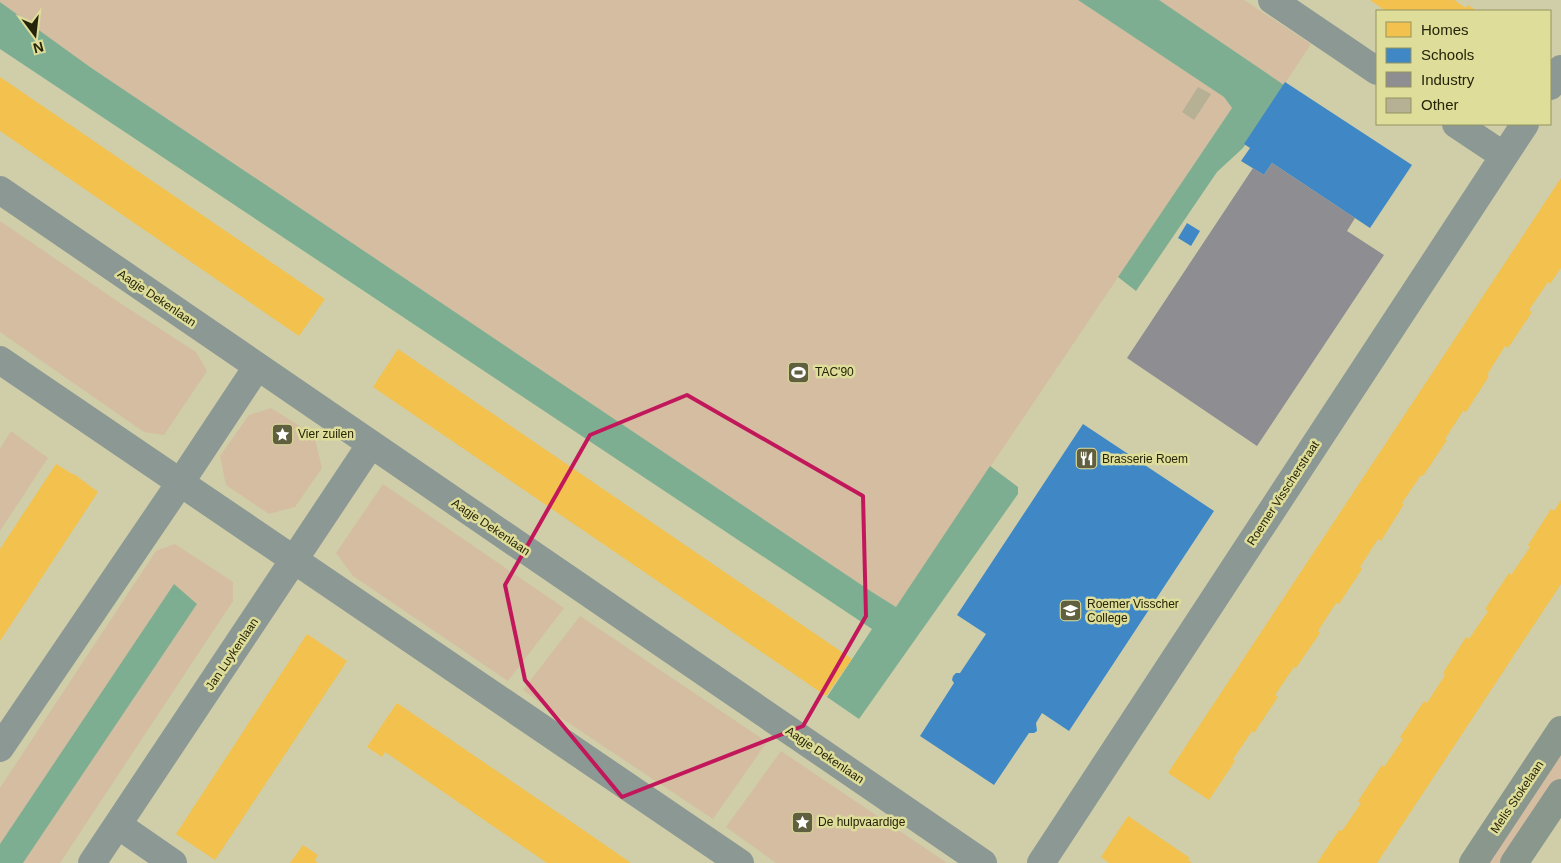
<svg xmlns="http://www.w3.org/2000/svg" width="1561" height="863" viewBox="0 0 1561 863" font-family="Helvetica,sans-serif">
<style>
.green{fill:#d4bda1}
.water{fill:#7eae91}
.homes{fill:#f2c14e}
.schools{fill:#3f88c5}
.industry{fill:#8d8d92}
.building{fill:#b6b195}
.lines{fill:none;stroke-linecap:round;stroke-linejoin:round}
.street{stroke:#8c9894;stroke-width:28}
.secondary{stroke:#8a978d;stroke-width:28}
.marked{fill:none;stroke:#c2185b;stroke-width:4;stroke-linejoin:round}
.labels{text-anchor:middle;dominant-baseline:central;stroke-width:5;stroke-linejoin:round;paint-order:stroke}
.street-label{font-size:12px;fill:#252408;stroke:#dedd9a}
.poi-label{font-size:12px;fill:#252408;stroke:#dedd9a;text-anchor:start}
</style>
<rect width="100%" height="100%" fill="#cfcea9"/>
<!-- green -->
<path class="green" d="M 0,0 L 1078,0 L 1224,97 L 1232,108 L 896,607 L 872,592 L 90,67 L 0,2 Z
M 1159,0 L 1244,0 L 1311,44 L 1284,85 Z
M 0,221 L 120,303 L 196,352 L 207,371 L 164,435 L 144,432 L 0,332 Z
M 271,408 L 314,435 L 322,468 L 295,507 L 269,514 L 226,485 L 220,456 L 249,415 Z
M 11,431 L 48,458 L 0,531 L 0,449 Z
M 383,484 L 564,608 L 508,681 L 353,576 L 336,553 Z
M 175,544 L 233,582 L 233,601 L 60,863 L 23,863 L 197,604 L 174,585 L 0,844 L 0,788 L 156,551 Z
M 580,616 L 767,742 L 713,819 L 558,716 L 523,690 Z
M 1561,748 L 1561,778 L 1505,863 L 1485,863 Z
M 781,751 L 947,863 L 776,863 L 726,827 Z"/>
<!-- water -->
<path class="water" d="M 1078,0 L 1159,0 L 1284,85 L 1243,148 L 1217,172 L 1136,291 L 1118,277 L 1232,108 L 1224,97 Z
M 0,2 L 90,67 L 872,592 L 896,607 L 990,466 L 1018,487 L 1018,494 L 859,719 L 827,697 L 872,629 L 0,49 Z
M 174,584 L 197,604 L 23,863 L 0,863 L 0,844 Z"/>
<!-- homes -->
<path class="homes" d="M 1370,0 L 1454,0 L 1466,8 L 1468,5 L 1477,11 L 1386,11 Z
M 0,77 L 325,299 L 299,336 L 0,131 Z
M 1561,178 L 1561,268 L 1550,284 L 1548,282 L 1529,310 L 1532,312 L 1508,348 L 1505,346 L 1487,375 L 1489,376 L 1466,412 L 1463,411 L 1445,439 L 1447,440 L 1423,476 L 1421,475 L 1402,503 L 1404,504 L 1381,541 L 1378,539 L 1360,567 L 1362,569 L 1339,604 L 1336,603 L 1318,631 L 1320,633 L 1296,668 L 1294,667 L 1275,695 L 1278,697 L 1254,733 L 1252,731 L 1242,746 L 1233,759 L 1235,761 L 1209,800 L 1168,773 Z
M 398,349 L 852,659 L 826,696 L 373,387 Z
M 56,464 L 74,475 L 74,474 L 98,492 L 0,641 L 0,549 Z
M 1561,500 L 1561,584 L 1377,863 L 1317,863 L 1339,830 L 1342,831 L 1361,803 L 1358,801 L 1382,765 L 1384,767 L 1403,739 L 1400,737 L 1424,701 L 1427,703 L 1445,675 L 1443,673 L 1466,637 L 1469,639 L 1488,611 L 1485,609 L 1509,573 L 1511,575 L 1530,547 L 1528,545 L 1551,509 L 1554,511 Z
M 307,634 L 347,661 L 215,860 L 176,834 Z
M 397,703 L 576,825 L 631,863 L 547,863 L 385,752 L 382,757 L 367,747 Z
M 1128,816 L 1190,858 L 1188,860 L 1192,863 L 1109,863 L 1101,857 Z
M 303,845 L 318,855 L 315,860 L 318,863 L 290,863 Z"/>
<!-- schools -->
<path class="schools" d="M 1285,82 L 1412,165 L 1370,228 L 1272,163 L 1264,175 L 1241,161 L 1250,148 L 1244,144 Z
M 1187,223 L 1200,231 L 1191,246 L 1178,238 Z
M 1083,424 L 1214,511 L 1069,731 L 1042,713 L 1036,723 L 1037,731 L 1034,733 L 1029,733 L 994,785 L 920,736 L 954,683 L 952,680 L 953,676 L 956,673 L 960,673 L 986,634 L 957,615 Z"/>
<!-- industry -->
<path class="industry" d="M 1272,163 L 1355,218 L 1347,231 L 1384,255 L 1257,446 L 1127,358 L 1253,168 L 1264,175 Z"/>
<!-- building -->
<path class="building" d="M 1198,87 L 1211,94 L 1194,120 L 1182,112 Z"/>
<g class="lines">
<!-- street -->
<path class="street" d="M 1272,0 L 1377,71
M 1550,86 L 1561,69
M 1456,124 L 1504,156
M 0,190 L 983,863
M 0,360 L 740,863
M 0,748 L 180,483 L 257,367
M 118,825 L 173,863
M 92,863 L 371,444
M 1041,863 L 1525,124"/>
<!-- secondary -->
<path class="secondary" d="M 1473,863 L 1561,730
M 1514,863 L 1561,793"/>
</g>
<!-- marked area -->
<path class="marked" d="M 687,395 L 863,496 L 866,616 L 803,726 L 622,797 L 525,680 L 505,585 L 590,435 Z"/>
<!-- icons -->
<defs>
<symbol id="stadium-square" viewBox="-11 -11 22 22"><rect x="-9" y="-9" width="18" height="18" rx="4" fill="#606040" stroke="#dedd9a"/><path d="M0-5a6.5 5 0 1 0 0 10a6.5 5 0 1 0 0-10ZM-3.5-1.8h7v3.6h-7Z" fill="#fff"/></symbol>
<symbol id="sight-square" viewBox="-11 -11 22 22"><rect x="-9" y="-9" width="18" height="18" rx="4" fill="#606040" stroke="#dedd9a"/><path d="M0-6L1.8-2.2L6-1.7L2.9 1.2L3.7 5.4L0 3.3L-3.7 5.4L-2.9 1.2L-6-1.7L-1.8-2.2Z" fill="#fff"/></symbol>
<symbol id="restaurant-square" viewBox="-11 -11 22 22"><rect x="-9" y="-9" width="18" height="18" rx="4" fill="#606040" stroke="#dedd9a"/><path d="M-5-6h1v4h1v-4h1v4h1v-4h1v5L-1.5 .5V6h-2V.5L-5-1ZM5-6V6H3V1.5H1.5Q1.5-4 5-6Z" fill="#fff"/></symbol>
<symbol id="school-square" viewBox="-11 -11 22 22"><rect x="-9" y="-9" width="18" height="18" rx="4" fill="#606040" stroke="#dedd9a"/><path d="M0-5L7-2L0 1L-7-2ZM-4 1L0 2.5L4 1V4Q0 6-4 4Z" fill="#fff"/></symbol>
</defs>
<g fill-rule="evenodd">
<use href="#stadium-square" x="786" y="360" width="25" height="25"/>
<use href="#sight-square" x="270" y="422" width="25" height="25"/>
<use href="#restaurant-square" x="1074" y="446" width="25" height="25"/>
<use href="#school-square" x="1058" y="598" width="25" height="25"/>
<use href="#sight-square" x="790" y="810" width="25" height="25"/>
</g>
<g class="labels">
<!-- street labels -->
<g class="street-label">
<text transform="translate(157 298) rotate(34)">Aagje Dekenlaan</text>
<text transform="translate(1283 493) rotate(-57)">Roemer Visscherstraat</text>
<text transform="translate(491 527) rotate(34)">Aagje Dekenlaan</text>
<text transform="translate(232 654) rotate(-56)">Jan Luykenlaan</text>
<text transform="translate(825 755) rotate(34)">Aagje Dekenlaan</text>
<text transform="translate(1517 797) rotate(-56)">Melis Stokelaan</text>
</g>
<!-- poi labels -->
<g class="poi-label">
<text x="815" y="372">TAC'90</text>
<text x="298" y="434">Vier zuilen</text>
<text x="1102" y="459">Brasserie Roem</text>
<text x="1087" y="604">Roemer Visscher<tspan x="1087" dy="14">College</tspan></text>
<text x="818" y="822">De hulpvaardige</text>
</g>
</g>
<!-- legend -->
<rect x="1376" y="10" width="175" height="115" fill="#dedd9a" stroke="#949360"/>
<rect x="1386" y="22" width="25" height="15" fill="#f2c14e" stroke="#949360"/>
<text x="1421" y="35" font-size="15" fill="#252408">Homes</text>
<rect x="1386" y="48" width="25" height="15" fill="#3f88c5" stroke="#949360"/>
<text x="1421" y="60" font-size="15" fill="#252408">Schools</text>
<rect x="1386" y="72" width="25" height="15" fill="#8d8d92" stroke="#949360"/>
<text x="1421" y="85" font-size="15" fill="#252408">Industry</text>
<rect x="1386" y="98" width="25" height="15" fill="#b6b195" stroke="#949360"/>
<text x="1421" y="110" font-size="15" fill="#252408">Other</text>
<!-- north arrow -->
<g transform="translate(35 35) rotate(165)" stroke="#dedd9a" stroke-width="4" paint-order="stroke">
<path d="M0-4L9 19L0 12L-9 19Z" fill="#252408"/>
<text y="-8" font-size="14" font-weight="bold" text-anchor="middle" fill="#252408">N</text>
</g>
</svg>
